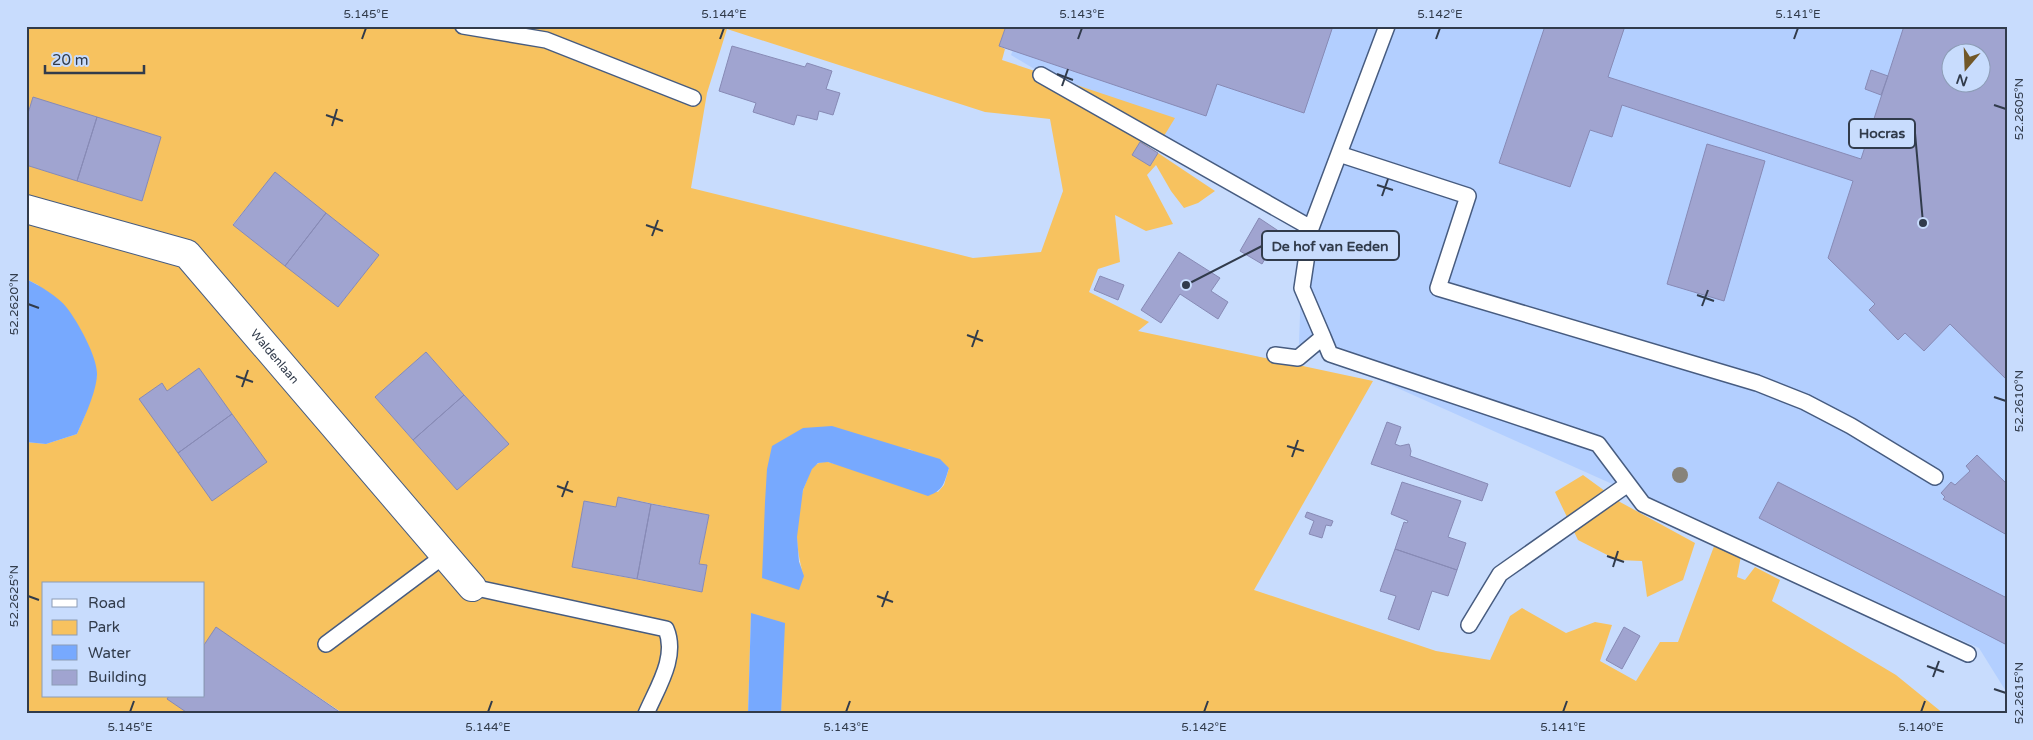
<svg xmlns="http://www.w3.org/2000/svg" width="2033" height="740" viewBox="0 0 2033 740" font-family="'Varela Round',sans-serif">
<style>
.built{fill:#b3cfff;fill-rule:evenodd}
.green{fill:#f7c25f;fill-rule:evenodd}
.water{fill:#77a9fe}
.building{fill:#a0a4d0;stroke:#878ab5;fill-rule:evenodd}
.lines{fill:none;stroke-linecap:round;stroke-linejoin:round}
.service-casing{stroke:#475c80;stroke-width:18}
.minor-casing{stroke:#475c80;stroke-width:30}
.service{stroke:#fff;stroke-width:15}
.minor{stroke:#fff;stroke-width:28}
.tree{fill:#87837a}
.ticks{fill:none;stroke:#313b4b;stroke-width:2}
.labels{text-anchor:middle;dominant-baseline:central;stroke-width:4;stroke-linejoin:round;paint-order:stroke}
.street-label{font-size:12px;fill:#313b4b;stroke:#c8dcfd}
.leader{fill:none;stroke:#313b4b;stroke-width:2}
.callout-dot{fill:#313b4b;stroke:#c8dcfd;stroke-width:2}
.callout{fill:#c8dcfd;stroke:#313b4b;stroke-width:2}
.callout-label{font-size:14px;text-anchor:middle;font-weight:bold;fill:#313b4b}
.neatline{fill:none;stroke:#313b4b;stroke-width:2}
.ticks-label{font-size:12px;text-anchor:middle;fill:#313b4b}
</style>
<rect width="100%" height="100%" fill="#c8dcfd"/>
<!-- built -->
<path class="built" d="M 1021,26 L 2007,26 L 2007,693 L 1979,648 L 1299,344 L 1303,229 L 1011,55 ZM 1950,52 L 1980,52 L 1980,82 L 1950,82 Z"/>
<!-- green -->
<path class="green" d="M 26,26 L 1006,26 L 999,46 L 1005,49 L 1002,60 L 1175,118 L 1164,136 L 1125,131 L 1215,191 L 1198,203 L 1184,208 L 1171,191 L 1156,165 L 1147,175 L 1173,224 L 1146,231 L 1115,215 L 1120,262 L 1098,269 L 1089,292 L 1149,322 L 1138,331 L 1373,381 L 1254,590 L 1436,651 L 1490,660 L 1510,616 L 1522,608 L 1566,633 L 1595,622 L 1612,625 L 1600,661 L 1636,681 L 1660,642 L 1678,642 L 1716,541 L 1741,556 L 1737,577 L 1745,580 L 1755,567 L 1780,580 L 1772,601 L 1896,675 L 1944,714 L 781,714 L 782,678 L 751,613 L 748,714 L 340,714 L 341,712 L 216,628 L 204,645 L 204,584 L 44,584 L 44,696 L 169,696 L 189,714 L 26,714 L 26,442 L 46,444 L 77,434 L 85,415 L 97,375 L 38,285 L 26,279 L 26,165 L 142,201 L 161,137 L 33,98 L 26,120 ZM 727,29 L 985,112 L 1050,119 L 1063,191 L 1041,252 L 973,258 L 691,188 L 707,93 ZM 275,173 L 379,255 L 338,307 L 233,224 ZM 426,352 L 508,444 L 457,490 L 375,397 ZM 909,449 L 949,468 L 944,485 L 938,492 L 828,462 C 824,462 820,462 817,464 C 811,467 809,474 807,480 C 794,509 794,546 804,576 L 767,469 ZM 619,497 L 709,515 L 699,564 L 707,566 L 702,592 L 572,567 L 584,501 L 616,507 Z
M 1583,475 L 1620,502 L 1695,543 L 1683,580 L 1647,597 L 1642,561 L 1617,560 L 1578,540 L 1555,492 Z"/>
<!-- water -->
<path class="water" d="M 26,279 C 40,286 58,296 67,308 C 78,322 98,358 97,375 C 96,393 84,418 77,434 L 46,444 L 26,442 Z
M 832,426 L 940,459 L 949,468 C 944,483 944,490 928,496 L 828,462 L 818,463 L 812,469 L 803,490 L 797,537 L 799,562 L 804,576 L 799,590 L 762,578 L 765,502 L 767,469 L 772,446 L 803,428 Z
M 751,613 L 785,623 L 781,714 L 748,714 Z"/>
<!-- building -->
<path class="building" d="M 1006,26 L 1333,26 L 1304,113 L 1217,84 L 1206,116 L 999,46 Z
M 1545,26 L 1625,26 L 1608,77 L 1861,159 L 1904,26 L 2007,26 L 2007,380 L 1950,324 L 1924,351 L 1905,333 L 1898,340 L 1869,310 L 1875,304 L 1828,258 L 1853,181 L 1622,105 L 1612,137 L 1590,130 L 1570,187 L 1499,163 ZM 1950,52 L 1980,52 L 1980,82 L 1950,82 Z
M 732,46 L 805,67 L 807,63 L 832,71 L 826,89 L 840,93 L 833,115 L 819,111 L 817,120 L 797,115 L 794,125 L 753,112 L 756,103 L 719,91 Z
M 1871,70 L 1888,76 L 1881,95 L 1865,89 Z
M 33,97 L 97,117 L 77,181 L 26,165 L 26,120 Z
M 97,117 L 161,137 L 142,201 L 77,181 Z
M 1140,142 L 1158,153 L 1150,166 L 1132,155 Z
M 1707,144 L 1765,161 L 1724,301 L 1667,284 Z
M 275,172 L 326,213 L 285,266 L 233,225 Z
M 326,213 L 379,255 L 338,307 L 285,266 Z
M 1259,218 L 1280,232 L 1262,264 L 1240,251 Z
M 1179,252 L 1220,278 L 1211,291 L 1228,302 L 1218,319 L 1180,294 L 1161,323 L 1141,310 Z
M 1100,276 L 1124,285 L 1118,300 L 1094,290 Z
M 426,352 L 464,395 L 413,440 L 375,397 Z
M 199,368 L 232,414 L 178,453 L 139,399 L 162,383 L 167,391 Z
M 464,395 L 509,444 L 457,490 L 413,440 Z
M 232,414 L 267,462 L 212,501 L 178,453 Z
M 1387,422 L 1401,427 L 1395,444 L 1400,446 L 1409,444 L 1411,451 L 1410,456 L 1488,484 L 1482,501 L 1371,464 Z
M 1977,455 L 2007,484 L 2007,535 L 1943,499 L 1945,497 L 1941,493 L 1951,482 L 1955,485 L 1970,471 L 1966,466 Z
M 1402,482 L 1461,501 L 1448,537 L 1466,543 L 1457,570 L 1395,549 L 1404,522 L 1407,523 L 1408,521 L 1391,514 Z
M 1778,482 L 2007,598 L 2007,640 L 2005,644 L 1759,518 Z
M 618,497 L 651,504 L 637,579 L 572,567 L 584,501 L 616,507 Z
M 651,504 L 709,515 L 699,564 L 707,565 L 702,592 L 637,579 Z
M 1307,512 L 1333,521 L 1331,526 L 1326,525 L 1322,538 L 1309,534 L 1314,521 L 1305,517 Z
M 1395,549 L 1457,570 L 1448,596 L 1432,591 L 1419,630 L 1388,619 L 1396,596 L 1380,591 Z
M 216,627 L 341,713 L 340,714 L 189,714 L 167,699 L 169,696 L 204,696 L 204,645 Z
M 1624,627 L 1640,636 L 1622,669 L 1606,660 Z"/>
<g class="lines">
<defs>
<path id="service" d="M 463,26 L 546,40 L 693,98
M 1041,75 L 1311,228
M 1339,154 L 1468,196 L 1438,288 L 1757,383 L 1805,402 L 1851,426 L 1935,477
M 1323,337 L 1330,354 L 1598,444 L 1643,504 L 1968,654
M 1275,355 L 1298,358 L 1323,337 L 1302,288 L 1311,228 L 1387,26
M 472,587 L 666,629 C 678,657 657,688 646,714
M 1469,625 L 1500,574 L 1628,484
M 326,644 L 445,555"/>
<g id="minor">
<path id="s1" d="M 26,209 L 187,254 L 472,587"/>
</g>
</defs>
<!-- service casing -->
<use href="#service" class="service-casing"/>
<!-- minor casing -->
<use href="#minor" class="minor-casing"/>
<!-- service -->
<use href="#service" class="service"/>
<!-- minor -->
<use href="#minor" class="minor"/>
</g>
<!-- trees -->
<circle class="tree" cx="1680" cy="475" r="8"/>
<!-- ticks -->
<path class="ticks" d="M 362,39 L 366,28M 720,39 L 724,28M 1078,39 L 1082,28M 1436,39 L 1440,28M 1794,39 L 1798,28M 1057,74 L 1073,80M 1062,86 L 1068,69M 1994,105 L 2006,109M 326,115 L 343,121M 332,126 L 337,109M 1377,185 L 1393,190M 1382,196 L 1388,179M 646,225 L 663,231M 652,236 L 658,220M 1697,295 L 1714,301M 28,304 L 39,308M 1702,306 L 1708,290M 967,335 L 983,341M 972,347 L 978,330M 236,376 L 253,382M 242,387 L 248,370M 1994,397 L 2006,401M 1287,446 L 1304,451M 1292,457 L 1298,440M 557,486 L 573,492M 562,497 L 568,481M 1607,556 L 1624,562M 1613,567 L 1618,551M 28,596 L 39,600M 877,596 L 893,602M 882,607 L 888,591M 1927,666 L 1944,672M 1933,677 L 1939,661M 1994,689 L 2006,693M 130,712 L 134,701M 488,712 L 492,701M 846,712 L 850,701M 1204,712 L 1208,701M 1563,712 L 1567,701M 1921,712 L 1925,701"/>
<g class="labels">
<!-- street labels -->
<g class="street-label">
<text stroke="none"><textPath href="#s1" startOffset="302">Waldenlaan</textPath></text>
</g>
</g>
<!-- callouts -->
<path class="leader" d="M1923 223L1915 133M1186 285L1262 246"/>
<g class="callout-dot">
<circle cx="1923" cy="223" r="5"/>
<circle cx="1186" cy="285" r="5"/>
</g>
<g class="callout">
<rect x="1849" y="119" width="66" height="29" rx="5"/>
<rect x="1262" y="231" width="137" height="29" rx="5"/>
</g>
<g class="callout-label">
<text x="1882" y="138">Hocras</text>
<text x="1330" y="251">De hof van Eeden</text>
</g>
<!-- border -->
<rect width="2033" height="740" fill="none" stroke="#c8dcfd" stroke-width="55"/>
<!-- legend -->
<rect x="42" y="582" width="162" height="115" fill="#c8dcfd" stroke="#8c9cb6"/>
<rect x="52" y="599" width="25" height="8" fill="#ffffff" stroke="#8c9cb6"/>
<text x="88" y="608" font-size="15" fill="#313b4b">Road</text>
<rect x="52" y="620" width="25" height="15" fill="#f7c25f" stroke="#8c9cb6"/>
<text x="88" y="632" font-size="15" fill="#313b4b">Park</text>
<rect x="52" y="645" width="25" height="15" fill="#77a9fe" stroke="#8c9cb6"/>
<text x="88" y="658" font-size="15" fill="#313b4b">Water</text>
<rect x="52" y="670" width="25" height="15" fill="#a0a4d0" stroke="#8c9cb6"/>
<text x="88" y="682" font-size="15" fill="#313b4b">Building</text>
<!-- north arrow -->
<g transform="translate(1966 68) rotate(199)"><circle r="24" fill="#c8dcfd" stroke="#8c9cb6"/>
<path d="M0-4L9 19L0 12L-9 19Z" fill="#715728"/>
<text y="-8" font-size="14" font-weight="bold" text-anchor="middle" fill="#313b4b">N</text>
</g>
<!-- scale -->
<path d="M45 65v8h99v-8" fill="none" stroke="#313b4b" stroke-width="2.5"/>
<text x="52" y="65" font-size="15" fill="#313b4b" stroke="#c8dcfd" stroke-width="4" paint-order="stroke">20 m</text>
<rect x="28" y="28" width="1978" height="684" class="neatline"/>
<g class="ticks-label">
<text x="366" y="18">5.145°E</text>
<text x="724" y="18">5.144°E</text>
<text x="1082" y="18">5.143°E</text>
<text x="1440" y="18">5.142°E</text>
<text x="1798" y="18">5.141°E</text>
<text transform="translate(2019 109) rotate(-90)" y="4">52.2605°N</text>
<text transform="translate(14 304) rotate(-90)" y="4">52.2620°N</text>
<text transform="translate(2019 401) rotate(-90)" y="4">52.2610°N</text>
<text transform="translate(14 596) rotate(-90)" y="4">52.2625°N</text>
<text transform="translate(2019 693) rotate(-90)" y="4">52.2615°N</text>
<text x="130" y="731">5.145°E</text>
<text x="488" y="731">5.144°E</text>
<text x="846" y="731">5.143°E</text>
<text x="1204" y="731">5.142°E</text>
<text x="1563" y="731">5.141°E</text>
<text x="1921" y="731">5.140°E</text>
</g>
</svg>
